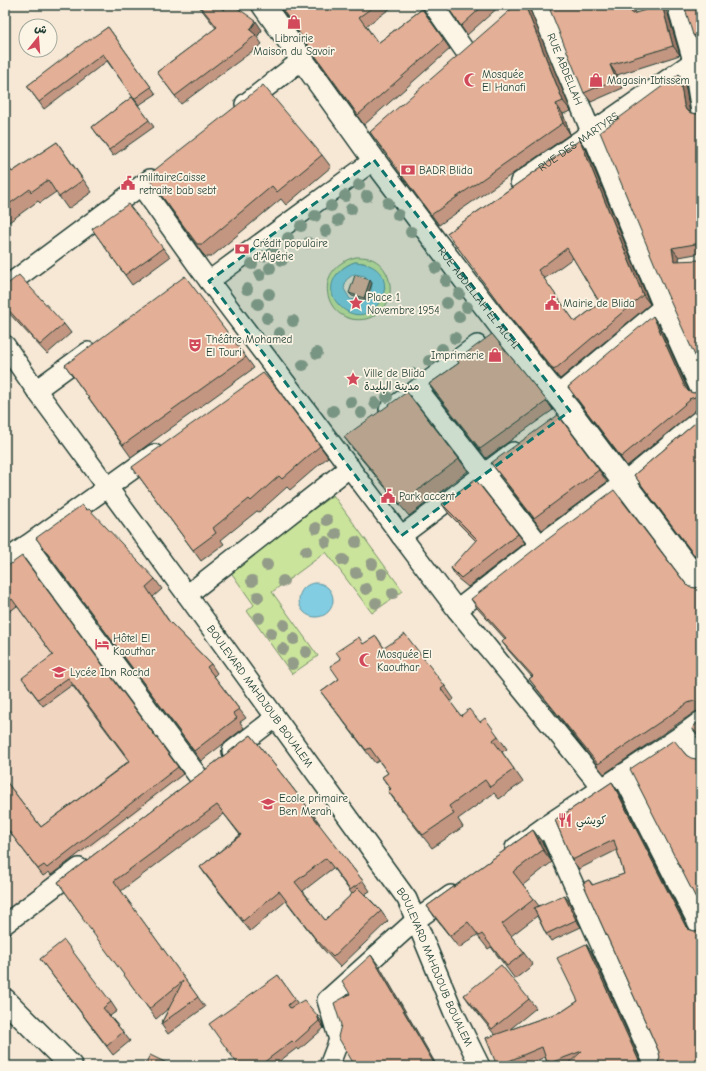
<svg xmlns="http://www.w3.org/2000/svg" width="706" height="1071" viewBox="0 0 706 1071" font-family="'Comic Neue','Playpen Sans Arabic',sans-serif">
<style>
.built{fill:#f1d6c2}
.green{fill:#cae49b;stroke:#749068;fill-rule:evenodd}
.water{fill:#83cde3;stroke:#5b939d;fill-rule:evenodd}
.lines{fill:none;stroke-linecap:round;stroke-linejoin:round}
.street-casing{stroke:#1f3d34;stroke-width:22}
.secondary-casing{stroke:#1f3d34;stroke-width:25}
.street{stroke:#fcf5e5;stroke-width:19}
.secondary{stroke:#fcf5e5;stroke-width:22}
.tree{fill:#939c88}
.wall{fill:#c39681;stroke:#1f3d34;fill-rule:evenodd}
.shaded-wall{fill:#9f7a69;stroke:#1f3d34}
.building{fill:#e3af96;stroke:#1f3d34;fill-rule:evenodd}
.marked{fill:#0f766e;fill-opacity:0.2;stroke:#0f766e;stroke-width:3;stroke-dasharray:8 5;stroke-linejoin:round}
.labels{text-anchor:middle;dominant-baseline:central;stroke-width:3.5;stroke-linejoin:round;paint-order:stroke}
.poi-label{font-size:11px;fill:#1f3d34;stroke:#fcf5e5;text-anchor:start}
.street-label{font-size:11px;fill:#1f3d34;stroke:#fcf5e5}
</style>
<rect width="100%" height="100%" fill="#f7e7d5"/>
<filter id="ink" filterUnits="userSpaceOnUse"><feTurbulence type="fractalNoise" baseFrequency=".025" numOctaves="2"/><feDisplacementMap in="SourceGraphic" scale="8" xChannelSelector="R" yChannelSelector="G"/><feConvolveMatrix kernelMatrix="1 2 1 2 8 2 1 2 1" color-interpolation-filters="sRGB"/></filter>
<g filter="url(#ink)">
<!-- built -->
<path class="built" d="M 26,557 L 188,772 L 5,914 L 5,572 Z"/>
<!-- green -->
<path class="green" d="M 356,257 C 362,257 368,257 374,260 C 389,268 395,290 386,305 C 381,312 374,317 366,319 C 325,327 309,268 356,257 ZM 355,262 L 364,263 L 379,272 L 383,280 L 385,288 L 374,310 L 366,313 L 358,314 L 335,277 C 341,269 346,265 355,262 Z
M 333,495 L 403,591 L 372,613 L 326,552 L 272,592 L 318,656 L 292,674 L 247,611 L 254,605 L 230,571 Z"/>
<!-- water -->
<path class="water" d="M 355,262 C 414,267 372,342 338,304 C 323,287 337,268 355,262 ZM 354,274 L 365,276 L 372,285 L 370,295 L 362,301 L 350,299 L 344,289 L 346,280 Z
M299 600a17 17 0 1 1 34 0a17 17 0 1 1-34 0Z"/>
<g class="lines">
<defs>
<g id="street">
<path d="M 433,5 L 465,51"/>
<path id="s1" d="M 539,5 L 663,307 L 701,391"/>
<path d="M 677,5 L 693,61 L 701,112"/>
<path d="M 245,104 L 303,59"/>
<path id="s2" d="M 520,182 L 701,56"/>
<path d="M 141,186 L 200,269 L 457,610 L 602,788"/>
<path d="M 209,281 L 374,160"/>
<path d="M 5,287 L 150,179"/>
<path id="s3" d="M 5,345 L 36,390 L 187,595 L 407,899 L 453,1011 L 480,1066"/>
<path d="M 418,389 L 540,545"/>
<path d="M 36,390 L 88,352"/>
<path d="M 558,395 L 663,307"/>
<path d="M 389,410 L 477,345"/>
<path d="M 401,536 L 513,452"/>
<path d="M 27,545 L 198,776"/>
<path d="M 5,561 L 154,454"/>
<path d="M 187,595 L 350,467"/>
<path d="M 457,610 L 540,545 L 624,483 L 701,419"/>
<path d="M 682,735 L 701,757"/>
<path d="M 232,751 L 275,718"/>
<path d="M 622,774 L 701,929"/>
<path d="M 547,825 L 655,1066"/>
<path d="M 515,848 L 547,825 L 682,735 L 701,721"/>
<path d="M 5,924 L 79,868"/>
<path d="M 329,1066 L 339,1040 L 327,1000 L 416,920 L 451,895"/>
</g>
<g id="secondary">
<path id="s4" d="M 263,5 L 374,160 L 435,241 L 501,327 L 570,411 L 701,585"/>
<path d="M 5,1000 L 71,1066"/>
</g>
</defs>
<!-- street casing -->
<use href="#street" class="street-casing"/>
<!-- secondary casing -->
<use href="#secondary" class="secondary-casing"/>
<!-- street -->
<use href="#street" class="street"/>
<!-- secondary -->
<use href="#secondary" class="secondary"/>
</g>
<!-- trees -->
<g class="tree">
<circle cx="359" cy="185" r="6"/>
<circle cx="345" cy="196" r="6"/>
<circle cx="367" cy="196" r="6"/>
<circle cx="388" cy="203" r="6"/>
<circle cx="331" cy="206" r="6"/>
<circle cx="351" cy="209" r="6"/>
<circle cx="398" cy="215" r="6"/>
<circle cx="315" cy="216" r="6"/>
<circle cx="338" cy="220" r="6"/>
<circle cx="301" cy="226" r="6"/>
<circle cx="326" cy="231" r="6"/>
<circle cx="411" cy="232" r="6"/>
<circle cx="288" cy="238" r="6"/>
<circle cx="308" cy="243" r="6"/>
<circle cx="274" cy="248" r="6"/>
<circle cx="263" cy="256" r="6"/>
<circle cx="282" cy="260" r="6"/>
<circle cx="252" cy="264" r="6"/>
<circle cx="270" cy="268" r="6"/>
<circle cx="436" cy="268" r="6"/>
<circle cx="260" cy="275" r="6"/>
<circle cx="446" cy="281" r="6"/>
<circle cx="247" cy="289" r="6"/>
<circle cx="269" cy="294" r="6"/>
<circle cx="459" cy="294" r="6"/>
<circle cx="447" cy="303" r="6"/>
<circle cx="258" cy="304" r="6"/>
<circle cx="467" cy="307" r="6"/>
<circle cx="459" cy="317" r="6"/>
<circle cx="267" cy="318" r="6"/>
<circle cx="293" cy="321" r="6"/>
<circle cx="279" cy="333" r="6"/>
<circle cx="455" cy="338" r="6"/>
<circle cx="442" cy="349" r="6"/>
<circle cx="317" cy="353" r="6"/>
<circle cx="429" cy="361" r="6"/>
<circle cx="303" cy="365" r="6"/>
<circle cx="414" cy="374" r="6"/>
<circle cx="387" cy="397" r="6"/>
<circle cx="351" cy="402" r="6"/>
<circle cx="375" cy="403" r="6"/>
<circle cx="333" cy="411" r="6"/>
<circle cx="361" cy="413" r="6"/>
<circle cx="327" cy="520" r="6"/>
<circle cx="316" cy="528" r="6"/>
<circle cx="336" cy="534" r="6"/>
<circle cx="326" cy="542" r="6"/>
<circle cx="356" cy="542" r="6"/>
<circle cx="306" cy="551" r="6"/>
<circle cx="343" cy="560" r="6"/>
<circle cx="372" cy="564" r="6"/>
<circle cx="267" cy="565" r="6"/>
<circle cx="356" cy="573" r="6"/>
<circle cx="382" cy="574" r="6"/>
<circle cx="252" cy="581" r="6"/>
<circle cx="283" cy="581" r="6"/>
<circle cx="366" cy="589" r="6"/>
<circle cx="393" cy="593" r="6"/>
<circle cx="258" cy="597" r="6"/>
<circle cx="376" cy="603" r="6"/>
<circle cx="259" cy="618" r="6"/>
<circle cx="284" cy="625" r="6"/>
<circle cx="271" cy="633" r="6"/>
<circle cx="294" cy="639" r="6"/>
<circle cx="283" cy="649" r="6"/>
<circle cx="306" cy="652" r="6"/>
<circle cx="292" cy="664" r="6"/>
</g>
<!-- wall -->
<path class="wall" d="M 198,5 L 220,5 L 224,10 L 262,30 L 257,37 L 262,44 L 181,104 L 157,72 L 216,28 Z
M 278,5 L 395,5 L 366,26 L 378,43 L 422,9 L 450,49 L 364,125 Z
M 446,5 L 501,5 L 467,35 Z
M 701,5 L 701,45 L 700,45 L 693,35 Z
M 529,7 L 571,111 L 563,114 L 570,134 L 439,225 L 370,132 Z
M 636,13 L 668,14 L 680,55 L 617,75 L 623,88 L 591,102 L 584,93 Z
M 108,27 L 156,94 L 139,105 L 107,61 L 44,109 L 27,86 Z
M 679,74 L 685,83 L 690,112 L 691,113 L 697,114 L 701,112 L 701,253 L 679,257 L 679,261 L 667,294 Z
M 132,97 L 154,127 L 113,156 L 92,127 Z
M 580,140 L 586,149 L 650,304 L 560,379 L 514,323 L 447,233 ZM 573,258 L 600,303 L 575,322 L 544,279 Z
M 57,142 L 92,192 L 68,209 L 56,192 L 40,203 L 38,201 L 5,225 L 5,163 L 12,172 Z
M 322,155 L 331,167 L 286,205 L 281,199 L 211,257 L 206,257 L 202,253 L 147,176 Z
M 92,229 L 163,248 L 170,257 L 132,285 Z
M 372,283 L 366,301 L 352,296 L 349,293 Z
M 5,286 L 64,324 L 71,333 L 47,354 L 5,309 Z
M 659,325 L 689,391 L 693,393 L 699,392 L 701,390 L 701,406 L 696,408 L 697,409 L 627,466 L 568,387 Z
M 246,357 L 254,368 L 131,457 L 65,365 Z
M 457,360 L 547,401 L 553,410 L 486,458 L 435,393 L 429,384 L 459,363 Z
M 701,418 L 701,564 L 634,475 Z
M 344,437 L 459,459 L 468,471 L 409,516 L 353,449 Z
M 320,446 L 328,457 L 290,490 L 287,487 L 259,512 L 257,511 L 221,540 L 224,544 L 201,561 L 132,467 Z
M 491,463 L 599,470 L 607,482 L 542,530 L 500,475 Z
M 442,504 L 518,534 L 525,543 L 468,587 L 457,578 L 451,568 L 476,541 L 449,514 Z
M 36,538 L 155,579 L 162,589 L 153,597 L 169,621 L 211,664 L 217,673 L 214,676 L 246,718 L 240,722 L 244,728 L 201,761 Z
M 5,568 L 178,767 L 183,774 L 51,875 L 49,872 L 43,876 L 5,826 L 5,780 L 41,827 L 129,761 L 72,685 L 43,706 L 27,685 L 53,655 L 17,606 L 5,615 Z
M 685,583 L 689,587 L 696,588 L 701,586 L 701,710 L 695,712 L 604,774 L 536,688 L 529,679 L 532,677 L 509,651 L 502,642 L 505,639 L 477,608 L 471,599 Z
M 376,636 L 384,648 L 445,686 L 454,699 L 450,702 L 461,716 L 480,722 L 498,736 L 507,749 L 502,752 L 523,782 L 499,799 L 494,793 L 458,819 L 463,827 L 432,848 L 397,804 L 388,791 L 390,789 L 382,777 L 388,773 L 379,761 L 375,763 L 330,704 L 321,692 L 339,679 L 341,659 Z
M 701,720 L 701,740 L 692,728 Z
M 251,735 L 313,814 L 320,824 L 319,825 L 363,881 L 370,891 L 365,894 L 381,911 L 388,921 L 340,967 L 322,948 L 286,901 L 250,931 L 207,877 L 200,867 L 240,835 L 224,814 L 121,891 L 205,1007 L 168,1034 L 161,1024 L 169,1008 L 156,1019 L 58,882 ZM 333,868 L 352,894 L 325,920 L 303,891 Z
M 612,782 L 618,791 L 689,929 L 694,931 L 700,930 L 701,929 L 701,1066 L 654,1066 L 658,1063 L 660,1058 L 659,1052 L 583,883 L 589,880 L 593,885 L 624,874 L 617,850 L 579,869 L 572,860 L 555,820 Z
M 533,830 L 542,842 L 552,862 L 523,885 L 539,906 L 569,901 L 581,927 L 551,941 L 546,934 L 537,916 L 511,936 L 533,965 L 515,979 L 491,947 L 488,949 L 477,935 L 459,948 L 436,919 L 427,906 Z
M 586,944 L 592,953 L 643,1066 L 550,1066 L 547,1062 L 545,1057 L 525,1066 L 498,1066 L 486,1038 L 495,1035 L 471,1005 L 464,995 L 529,999 L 536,1008 L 509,1030 L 563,1011 L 578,1001 Z
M 40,959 L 111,1002 L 117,1011 L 110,1016 L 123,1032 L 130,1041 L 113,1055 Z
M 278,975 L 298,1004 L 322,1022 L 324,1028 L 299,1050 L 297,1048 L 273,1066 L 238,1066 Z"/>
<!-- shaded-wall -->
<path class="shaded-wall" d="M 525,5 L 527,5 L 529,7 L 571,111 L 563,101 Z
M 629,5 L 634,5 L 638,23 L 632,14 Z
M 662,5 L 668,14 L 680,55 L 673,46 Z
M 256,21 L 262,30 L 257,37 L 250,30 Z
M 610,65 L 617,75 L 623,88 L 616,79 Z
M 679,74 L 685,83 L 690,114 L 686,110 L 684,105 Z
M 556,104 L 563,114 L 570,134 L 563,123 Z
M 580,140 L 586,149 L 650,304 L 643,295 Z
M 672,248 L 679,257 L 680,270 L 674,261 Z
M 370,280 L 372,283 L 366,301 L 364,298 Z
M 653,316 L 659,325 L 691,396 L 685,387 Z
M 612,782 L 618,791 L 691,934 L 685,925 Z
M 533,830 L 542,842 L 552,862 L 543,850 Z
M 564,895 L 569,901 L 581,927 L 576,920 Z
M 586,944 L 592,953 L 643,1066 L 642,1066 L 639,1061 Z
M 371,955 L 380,967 L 437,1066 L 435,1066 L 435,1065 Z
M 317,1015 L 322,1022 L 324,1028 L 319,1021 Z"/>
<!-- building -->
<path class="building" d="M 199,5 L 220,5 L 224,10 L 228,5 L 233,5 L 256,21 L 250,30 L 256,35 L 175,96 L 157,72 L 217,27 Z
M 279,5 L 376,5 L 359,17 L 378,43 L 422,9 L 444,40 L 358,115 Z
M 446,5 L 484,5 L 461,26 Z
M 516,5 L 525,5 L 563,101 L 556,104 L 563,123 L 431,215 L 370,132 Z
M 548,5 L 629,5 L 632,14 L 662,5 L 673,46 L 610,65 L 616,79 L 584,93 Z
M 684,5 L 701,5 L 701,36 L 699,37 L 693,35 Z
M 108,27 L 151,87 L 134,99 L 103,54 L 39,102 L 27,86 L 86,41 L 86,42 Z
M 701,58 L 701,72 L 699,60 Z
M 679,74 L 684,105 L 686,110 L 691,113 L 697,114 L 701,112 L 701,243 L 672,248 L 674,261 L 701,260 L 701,369 L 667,294 L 600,132 Z
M 263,85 L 322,155 L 277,192 L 272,186 L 203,244 L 197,244 L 147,176 Z
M 132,97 L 149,120 L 109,150 L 92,127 Z
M 580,140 L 643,295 L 554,370 L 507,314 L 447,233 ZM 567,248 L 600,303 L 575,322 L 538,270 Z
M 57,142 L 83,180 L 59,197 L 48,180 L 31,192 L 30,189 L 5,207 L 5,163 L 12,172 Z
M 128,204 L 163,248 L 125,275 L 92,229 Z
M 19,275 L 64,324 L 40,345 L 5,306 L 5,286 Z
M 355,275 L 370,280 L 364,298 L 349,293 Z
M 185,276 L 246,357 L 123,445 L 65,365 Z
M 653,316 L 685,387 L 688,391 L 693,393 L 699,392 L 701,390 L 701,395 L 689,399 L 690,400 L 621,457 L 568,387 Z
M 492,334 L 547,401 L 480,449 L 429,384 L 459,363 L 457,360 Z
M 263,373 L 278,390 L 320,446 L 282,479 L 279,476 L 251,501 L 249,499 L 213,528 L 216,533 L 193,550 L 132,467 Z
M 407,392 L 459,459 L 400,504 L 344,437 Z
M 558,415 L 599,470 L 534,518 L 491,463 Z
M 701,418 L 701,564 L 634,475 Z
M 475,479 L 518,534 L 461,578 L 451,568 L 477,539 L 442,504 Z
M 614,490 L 685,583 L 689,587 L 696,588 L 701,586 L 701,703 L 699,702 L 694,701 L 688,703 L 598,764 L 529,679 L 533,676 L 502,642 L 506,638 L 471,599 L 540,545 Z
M 82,505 L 87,510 L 89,509 L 155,579 L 146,587 L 168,620 L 211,664 L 207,667 L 239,709 L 233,713 L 237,718 L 194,751 L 36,538 Z
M 22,556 L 178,767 L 47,868 L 44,865 L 38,869 L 5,826 L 5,780 L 41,827 L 130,761 L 68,678 L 38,699 L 22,678 L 53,655 L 12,599 L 5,605 L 5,568 Z
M 405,634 L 445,686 L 441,689 L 461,716 L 469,709 L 480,722 L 485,718 L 498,736 L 493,740 L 514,769 L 490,787 L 485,780 L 449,806 L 454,814 L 423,835 L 388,791 L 391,789 L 382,777 L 388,773 L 370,748 L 366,750 L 321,692 L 339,679 L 330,666 L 341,659 L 336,652 L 348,644 L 359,637 L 363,644 L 376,636 L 384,648 Z
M 701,720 L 701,738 L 692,728 Z
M 251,735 L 313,814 L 312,815 L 363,881 L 350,890 L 326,858 L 295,882 L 325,920 L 358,888 L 381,911 L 333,957 L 315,938 L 279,891 L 243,921 L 200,867 L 241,835 L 217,805 L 114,881 L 198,997 L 161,1024 L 183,981 L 149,1009 L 82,918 L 83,917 L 58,882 Z
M 674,740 L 686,755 L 691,758 L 696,759 L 701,757 L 701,908 L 630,769 Z
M 612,782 L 685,925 L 688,929 L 694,931 L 700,930 L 701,929 L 701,1066 L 654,1066 L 658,1063 L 660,1058 L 659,1052 L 583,883 L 589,880 L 592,885 L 624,874 L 614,840 L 572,860 L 555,820 Z
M 533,830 L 543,850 L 513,872 L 534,899 L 502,924 L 524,953 L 507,966 L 482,934 L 479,936 L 468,922 L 450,936 L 427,906 Z
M 564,895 L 576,920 L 546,934 L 534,908 Z
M 64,940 L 111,1002 L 103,1008 L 123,1032 L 107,1046 L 40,959 Z
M 586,944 L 639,1061 L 643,1066 L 566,1066 L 582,1051 L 550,1063 L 549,1061 L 547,1062 L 542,1047 L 497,1066 L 486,1038 L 563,1011 L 578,1001 L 557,958 Z
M 371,955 L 435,1065 L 432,1066 L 355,1066 L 338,1037 L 341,1025 L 334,1003 L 350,994 L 342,981 Z
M 501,965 L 529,999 L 492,1029 L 464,995 Z
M 278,975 L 295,999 L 288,1005 L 290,1008 L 304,1000 L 317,1015 L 319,1021 L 294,1043 L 292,1041 L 259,1066 L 239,1066 L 209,1024 Z
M 150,1055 L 173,1066 L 144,1066 Z"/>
</g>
<!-- marked area -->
<path class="marked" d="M 374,160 L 570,411 L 401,536 L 209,281 Z"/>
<!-- icons -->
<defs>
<symbol id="shop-bare" viewBox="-9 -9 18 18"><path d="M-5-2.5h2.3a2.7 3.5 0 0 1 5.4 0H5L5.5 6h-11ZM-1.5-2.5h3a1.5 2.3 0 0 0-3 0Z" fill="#d1495b" stroke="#fcf5e5" stroke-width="2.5" paint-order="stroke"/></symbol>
<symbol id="mosque-bare" viewBox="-9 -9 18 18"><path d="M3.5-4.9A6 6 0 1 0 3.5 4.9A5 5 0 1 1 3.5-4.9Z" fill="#d1495b" stroke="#fcf5e5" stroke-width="2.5" paint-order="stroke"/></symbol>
<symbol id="bank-bare" viewBox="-9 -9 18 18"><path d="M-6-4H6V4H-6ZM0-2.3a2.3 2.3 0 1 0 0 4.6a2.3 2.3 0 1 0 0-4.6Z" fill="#d1495b" stroke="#fcf5e5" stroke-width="2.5" paint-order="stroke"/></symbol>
<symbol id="civic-bare" viewBox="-9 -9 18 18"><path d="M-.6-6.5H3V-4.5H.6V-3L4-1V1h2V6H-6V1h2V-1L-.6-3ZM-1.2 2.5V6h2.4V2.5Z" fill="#d1495b" stroke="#fcf5e5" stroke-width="2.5" paint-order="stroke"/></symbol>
<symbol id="sight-bare" viewBox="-9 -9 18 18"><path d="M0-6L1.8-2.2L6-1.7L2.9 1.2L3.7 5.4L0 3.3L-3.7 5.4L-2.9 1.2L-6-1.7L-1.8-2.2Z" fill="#d1495b" stroke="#fcf5e5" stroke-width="2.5" paint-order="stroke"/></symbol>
<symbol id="theatre-bare" viewBox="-9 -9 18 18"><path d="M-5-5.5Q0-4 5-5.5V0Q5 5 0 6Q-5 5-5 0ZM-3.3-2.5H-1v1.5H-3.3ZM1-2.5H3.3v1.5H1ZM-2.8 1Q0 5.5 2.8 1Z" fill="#d1495b" stroke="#fcf5e5" stroke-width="2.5" paint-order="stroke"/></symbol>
<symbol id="hotel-bare" viewBox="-9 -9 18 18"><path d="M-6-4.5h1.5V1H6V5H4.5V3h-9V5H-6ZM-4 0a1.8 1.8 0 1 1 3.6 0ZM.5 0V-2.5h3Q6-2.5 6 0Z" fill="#d1495b" stroke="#fcf5e5" stroke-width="2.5" paint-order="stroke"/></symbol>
<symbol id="school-bare" viewBox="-9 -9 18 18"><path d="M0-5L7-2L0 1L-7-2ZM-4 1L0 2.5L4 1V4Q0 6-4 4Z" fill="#d1495b" stroke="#fcf5e5" stroke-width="2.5" paint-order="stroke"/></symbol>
<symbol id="restaurant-bare" viewBox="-9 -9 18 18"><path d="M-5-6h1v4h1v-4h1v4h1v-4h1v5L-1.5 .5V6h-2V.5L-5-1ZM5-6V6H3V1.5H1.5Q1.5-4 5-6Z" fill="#d1495b" stroke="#fcf5e5" stroke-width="2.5" paint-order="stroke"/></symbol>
</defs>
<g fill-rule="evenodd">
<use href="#shop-bare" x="284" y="12" width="20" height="20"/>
<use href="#mosque-bare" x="461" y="70" width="20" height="20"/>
<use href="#shop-bare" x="586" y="70" width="20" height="20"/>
<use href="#bank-bare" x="398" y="160" width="20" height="20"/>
<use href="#civic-bare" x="118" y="173" width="20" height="20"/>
<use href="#bank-bare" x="232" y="239" width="20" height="20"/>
<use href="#sight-bare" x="346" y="293" width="20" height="20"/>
<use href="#civic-bare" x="542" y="293" width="20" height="20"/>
<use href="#theatre-bare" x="185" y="335" width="20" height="20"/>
<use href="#shop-bare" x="485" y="345" width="20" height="20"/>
<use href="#sight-bare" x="343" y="369" width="20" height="20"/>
<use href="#civic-bare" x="378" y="486" width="20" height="20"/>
<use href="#hotel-bare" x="92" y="634" width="20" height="20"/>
<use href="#mosque-bare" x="356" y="650" width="20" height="20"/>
<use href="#school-bare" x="49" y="662" width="20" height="20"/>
<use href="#school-bare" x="258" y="794" width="20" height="20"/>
<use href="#restaurant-bare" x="555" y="810" width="20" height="20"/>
</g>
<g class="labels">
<!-- poi labels -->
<g class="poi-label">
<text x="294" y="38" text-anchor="middle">Librairie<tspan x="294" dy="13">Maison du Savoir</tspan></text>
<text x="482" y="74">Mosquée<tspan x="482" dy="13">El Hanafi</tspan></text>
<text x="607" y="80">Magasin Ibtissem</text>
<text x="419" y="170">BADR Blida</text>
<text x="139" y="177">militaireCaisse<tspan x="139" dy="13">retraite bab sebt</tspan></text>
<text x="253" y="243">Crédit populaire<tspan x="253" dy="13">d'Algérie</tspan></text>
<text x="367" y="297">Place 1<tspan x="367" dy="13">Novembre 1954</tspan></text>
<text x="563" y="303">Mairie de Blida</text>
<text x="206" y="339">Théâtre Mohamed<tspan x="206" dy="13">El Touri</tspan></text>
<text x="484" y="355" text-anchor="end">Imprimerie</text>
<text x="364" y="373">Ville de Blida<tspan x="364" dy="13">مدينة البليدة</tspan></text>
<text x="399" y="496">Park accent</text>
<text x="113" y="638">Hôtel El<tspan x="113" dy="13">Kaouthar</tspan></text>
<text x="377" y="654">Mosquée El<tspan x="377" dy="13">Kaouthar</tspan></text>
<text x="70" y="672">Lycée Ibn Rochd</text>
<text x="279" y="798">Ecole primaire<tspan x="279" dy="13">Ben Merah</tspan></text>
<text x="576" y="820">كويشي</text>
</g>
<!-- street labels -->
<g class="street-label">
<text stroke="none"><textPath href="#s1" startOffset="69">RUE ABDELLAH</textPath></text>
<text stroke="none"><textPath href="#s2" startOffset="71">RUE DES MARTYRS</textPath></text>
<text stroke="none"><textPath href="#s4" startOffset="364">RUE ABDELLAH EL AICHI</textPath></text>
<text stroke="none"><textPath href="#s3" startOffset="434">BOULEVARD MAHDJOUB BOUALEM</textPath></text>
<text stroke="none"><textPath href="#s3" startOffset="758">BOULEVARD MAHDJOUB BOUALEM</textPath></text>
</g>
</g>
<!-- margin -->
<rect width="706" height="1071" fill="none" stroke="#fcf5e5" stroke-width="20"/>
<rect x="10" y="10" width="686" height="1051" fill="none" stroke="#1f3d34" stroke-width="1.5" filter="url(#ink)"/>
<!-- north arrow -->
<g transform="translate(38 38) rotate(17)"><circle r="19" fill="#fcf5e5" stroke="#a4ab9e"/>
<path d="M0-3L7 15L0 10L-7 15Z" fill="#d1495b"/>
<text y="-6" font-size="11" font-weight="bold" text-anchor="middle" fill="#1f3d34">ش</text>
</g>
</svg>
